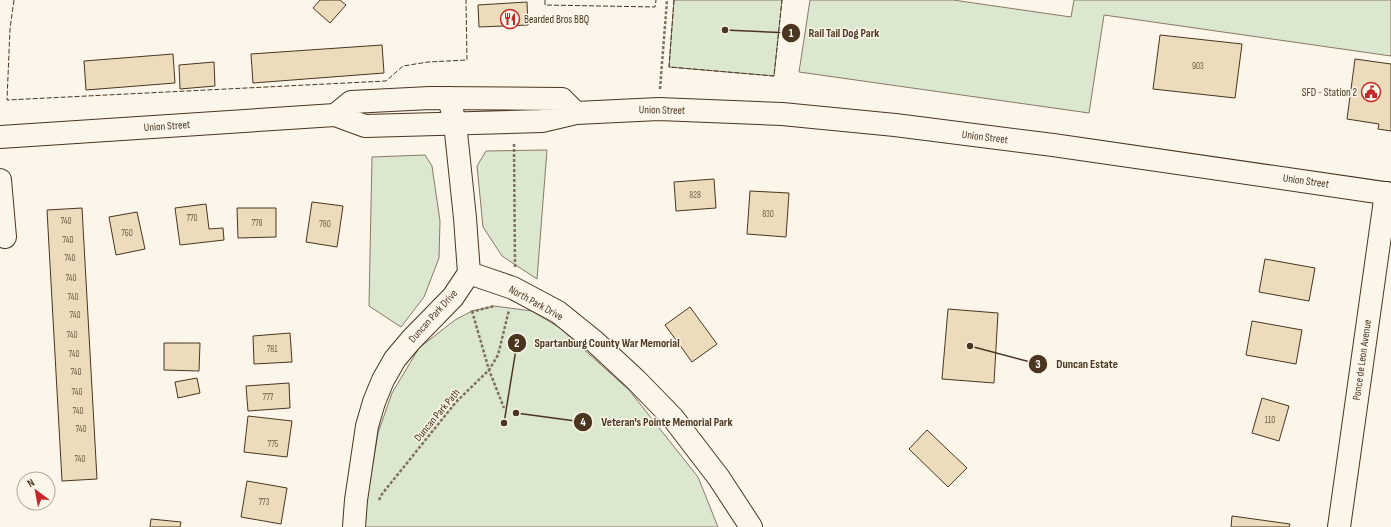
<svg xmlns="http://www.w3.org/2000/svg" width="1391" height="527" viewBox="0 0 1391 527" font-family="'Sofia Sans Condensed',sans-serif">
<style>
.green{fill:#dce7d0;stroke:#887966}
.building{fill:#ecdcbc;stroke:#4a3520}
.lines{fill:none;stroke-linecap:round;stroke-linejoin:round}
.minor-casing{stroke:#4a3520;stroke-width:24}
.major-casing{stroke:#4a3520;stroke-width:24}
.path{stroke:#7f6f5c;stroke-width:2.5;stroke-dasharray:3 2;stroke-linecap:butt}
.minor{stroke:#fbf6e9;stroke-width:22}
.major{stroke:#fbf6e9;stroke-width:22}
.fence{stroke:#4a3520;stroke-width:1;stroke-dasharray:5 2;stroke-linecap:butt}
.labels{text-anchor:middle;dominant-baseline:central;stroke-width:3;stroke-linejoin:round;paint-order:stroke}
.number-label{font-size:9px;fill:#725f47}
.poi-label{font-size:11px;fill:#4a3520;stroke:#fbf6e9;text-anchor:start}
.street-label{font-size:11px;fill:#4a3520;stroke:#fbf6e9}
.leader{fill:none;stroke:#4a3520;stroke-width:1.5}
.callout-dot{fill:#4a3520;stroke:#fbf6e9;stroke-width:1.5}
.mark-label{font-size:12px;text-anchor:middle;font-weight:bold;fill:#fff}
.callout-label{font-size:12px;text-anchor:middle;font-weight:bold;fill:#4a3520;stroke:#fbf6e9;stroke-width:3;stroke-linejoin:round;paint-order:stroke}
</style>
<rect width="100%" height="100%" fill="#fbf6e9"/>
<!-- green -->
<path class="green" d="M 674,0 L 782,0 L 774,76 L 669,67 Z
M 810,0 L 953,0 L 1071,17 L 1074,0 L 1391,0 L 1391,56 L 1104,15 L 1089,113 L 799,72 Z
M 547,150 L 537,279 L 502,256 L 483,227 L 477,166 L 486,151 Z
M 425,155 L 432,166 L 440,221 L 439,258 L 424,297 L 401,327 L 369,306 L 372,157 Z
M 494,306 L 532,311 L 560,328 L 629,390 L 698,477 L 718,527 L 365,527 L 367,499 L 378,433 L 392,393 L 419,348 L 455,320 L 472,311 Z"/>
<!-- building -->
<path class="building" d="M 320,0 L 340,0 L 346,5 L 330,23 L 313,8 Z
M 527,2 L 528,25 L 479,27 L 478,5 Z
M 1160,35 L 1242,44 L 1235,98 L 1153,89 Z
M 382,45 L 384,73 L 253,83 L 251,54 Z
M 173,54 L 175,83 L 86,90 L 84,61 Z
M 1355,59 L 1391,64 L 1391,131 L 1378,129 L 1379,124 L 1347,119 Z
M 214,62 L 215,86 L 180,89 L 179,65 Z
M 714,179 L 716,208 L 676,211 L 674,182 Z
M 750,191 L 789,193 L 786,237 L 747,234 Z
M 312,202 L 343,206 L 337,247 L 306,242 Z
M 206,204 L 209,229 L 223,228 L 224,240 L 180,245 L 175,208 Z
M 82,208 L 97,479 L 62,481 L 47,210 Z
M 237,208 L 276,208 L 276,237 L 238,238 Z
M 137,212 L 145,249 L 116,255 L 109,217 Z
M 1265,259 L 1315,268 L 1309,301 L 1259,292 Z
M 690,307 L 717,344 L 692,362 L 665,325 Z
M 948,309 L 998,313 L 994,383 L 942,379 Z
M 1252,321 L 1302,330 L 1296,364 L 1246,355 Z
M 290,333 L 292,362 L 254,364 L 253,336 Z
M 164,343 L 200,343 L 199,371 L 164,370 Z
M 197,378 L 200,393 L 178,398 L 175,382 Z
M 289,383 L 290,408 L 248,411 L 246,386 Z
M 1262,398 L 1289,406 L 1279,441 L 1252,433 Z
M 248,416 L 292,421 L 287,457 L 244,452 Z
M 927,430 L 967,468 L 948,487 L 909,449 Z
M 247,481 L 287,488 L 281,524 L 241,517 Z
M 1232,516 L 1290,524 L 1289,527 L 1231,527 Z
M 151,519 L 181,522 L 180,527 L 150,527 Z"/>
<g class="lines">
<defs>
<path id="minor" d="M 0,180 L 5,237
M 469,273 L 513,288 L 558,312 L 594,341 L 636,380 L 673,418 L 719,478 L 751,527
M 354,527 L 356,500 L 367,426 L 374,402 L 383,380 L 395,359 L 411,340 L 453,297 L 469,273 L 465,218 L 455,123 L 449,98
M 1339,527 L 1386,193"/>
<path id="major" d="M 335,115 L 351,102 L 430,98 L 562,99 L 576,113
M 0,137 L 335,115 L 365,126 L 542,121 L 576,113 L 659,109 L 782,114 L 895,125 L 1053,145 L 1391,194"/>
</defs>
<!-- minor casing -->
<use href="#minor" class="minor-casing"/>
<!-- major casing -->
<use href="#major" class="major-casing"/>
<!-- path -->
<path class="path" d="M 660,89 L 667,0
M 514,144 L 515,267
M 472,311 L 489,370 L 504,408
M 471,312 L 494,306
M 379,500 L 382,494 L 456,402 L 489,370 L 498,355 L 509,310"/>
<!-- minor -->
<use href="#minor" class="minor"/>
<!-- major -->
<use href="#major" class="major"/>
<!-- fence -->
<path class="fence" d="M 14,0 L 10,29 L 7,100 L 386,81 L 403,66 L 428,62 L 467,60 L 466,0
M 545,0 L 545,5 L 655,7 L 656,0
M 674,0 L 669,67 L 774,76 L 782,0"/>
</g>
<!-- icons -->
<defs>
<symbol id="restaurant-ring" viewBox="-11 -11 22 22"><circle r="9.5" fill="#fbf6e9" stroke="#c62828" stroke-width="1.5"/><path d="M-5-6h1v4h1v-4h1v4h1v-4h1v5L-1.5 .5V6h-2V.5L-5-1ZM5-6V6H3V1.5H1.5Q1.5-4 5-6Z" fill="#c62828"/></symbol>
<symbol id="civic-ring" viewBox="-11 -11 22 22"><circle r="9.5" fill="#fbf6e9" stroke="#c62828" stroke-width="1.5"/><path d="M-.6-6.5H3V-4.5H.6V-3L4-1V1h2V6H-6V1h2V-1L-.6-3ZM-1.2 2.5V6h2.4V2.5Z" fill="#c62828"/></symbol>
</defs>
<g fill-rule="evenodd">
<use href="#restaurant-ring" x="499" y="8" width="22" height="22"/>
<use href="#civic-ring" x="1360" y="81" width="22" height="22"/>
</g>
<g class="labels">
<!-- number labels -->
<g class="number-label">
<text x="1198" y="66">903</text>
<text x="695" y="195">828</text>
<text x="768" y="214">830</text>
<text x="192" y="218">770</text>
<text x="66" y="221">740</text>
<text x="257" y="223">778</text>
<text x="325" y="224">780</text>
<text x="127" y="233">760</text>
<text x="68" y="240">740</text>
<text x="70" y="258">740</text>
<text x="71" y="278">740</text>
<text x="73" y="297">740</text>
<text x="75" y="315">740</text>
<text x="72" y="335">740</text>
<text x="272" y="349">781</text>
<text x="74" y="354">740</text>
<text x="76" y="372">740</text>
<text x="77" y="392">740</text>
<text x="268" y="397">777</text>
<text x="78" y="411">740</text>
<text x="1270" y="420">110</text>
<text x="81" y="429">740</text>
<text x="273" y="444">775</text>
<text x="80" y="459">740</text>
<text x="264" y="502">773</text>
</g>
<!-- poi labels -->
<g class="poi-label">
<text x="524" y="19">Bearded Bros BBQ</text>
<text x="1357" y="92" text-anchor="end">SFD - Station 2</text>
</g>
<!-- street labels -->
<g class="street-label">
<text transform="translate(662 110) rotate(1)">Union Street</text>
<text transform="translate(167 126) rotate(-4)">Union Street</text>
<text transform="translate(985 137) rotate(7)">Union Street</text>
<text transform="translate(1306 181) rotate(8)">Union Street</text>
<text transform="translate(536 303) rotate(29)">North Park Drive</text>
<text transform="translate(433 316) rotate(-48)">Duncan Park Drive</text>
<text transform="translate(1362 360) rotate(-82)">Ponce de Leon Avenue</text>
<text transform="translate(437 415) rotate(-50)">Duncan Park Path</text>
</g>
</g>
<!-- callouts -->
<path class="leader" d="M725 30L791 33M504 423L517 343M970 346L1038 364M516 413L583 422"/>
<g class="callout-dot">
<circle cx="725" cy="30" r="4"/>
<circle cx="504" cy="423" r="4"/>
<circle cx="970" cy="346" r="4"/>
<circle cx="516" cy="413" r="4"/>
<circle cx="791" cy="33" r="10"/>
<circle cx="517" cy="343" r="10"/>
<circle cx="1038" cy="364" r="10"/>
<circle cx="583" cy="422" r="10"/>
</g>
<g class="mark-label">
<text x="791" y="37">1</text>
<text x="517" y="347">2</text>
<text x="1038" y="368">3</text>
<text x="583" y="426">4</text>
</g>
<g class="callout-label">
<text x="844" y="37">Rail Tail Dog Park</text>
<text x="607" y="347">Spartanburg County War Memorial</text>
<text x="1087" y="368">Duncan Estate</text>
<text x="667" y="426">Veteran's Pointe Memorial Park</text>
</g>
<!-- north arrow -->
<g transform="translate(36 491) rotate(328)"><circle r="19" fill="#fbf6e9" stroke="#b4a999"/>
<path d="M0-3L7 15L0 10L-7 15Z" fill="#c62828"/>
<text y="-6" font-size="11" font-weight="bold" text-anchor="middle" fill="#4a3520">N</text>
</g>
</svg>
